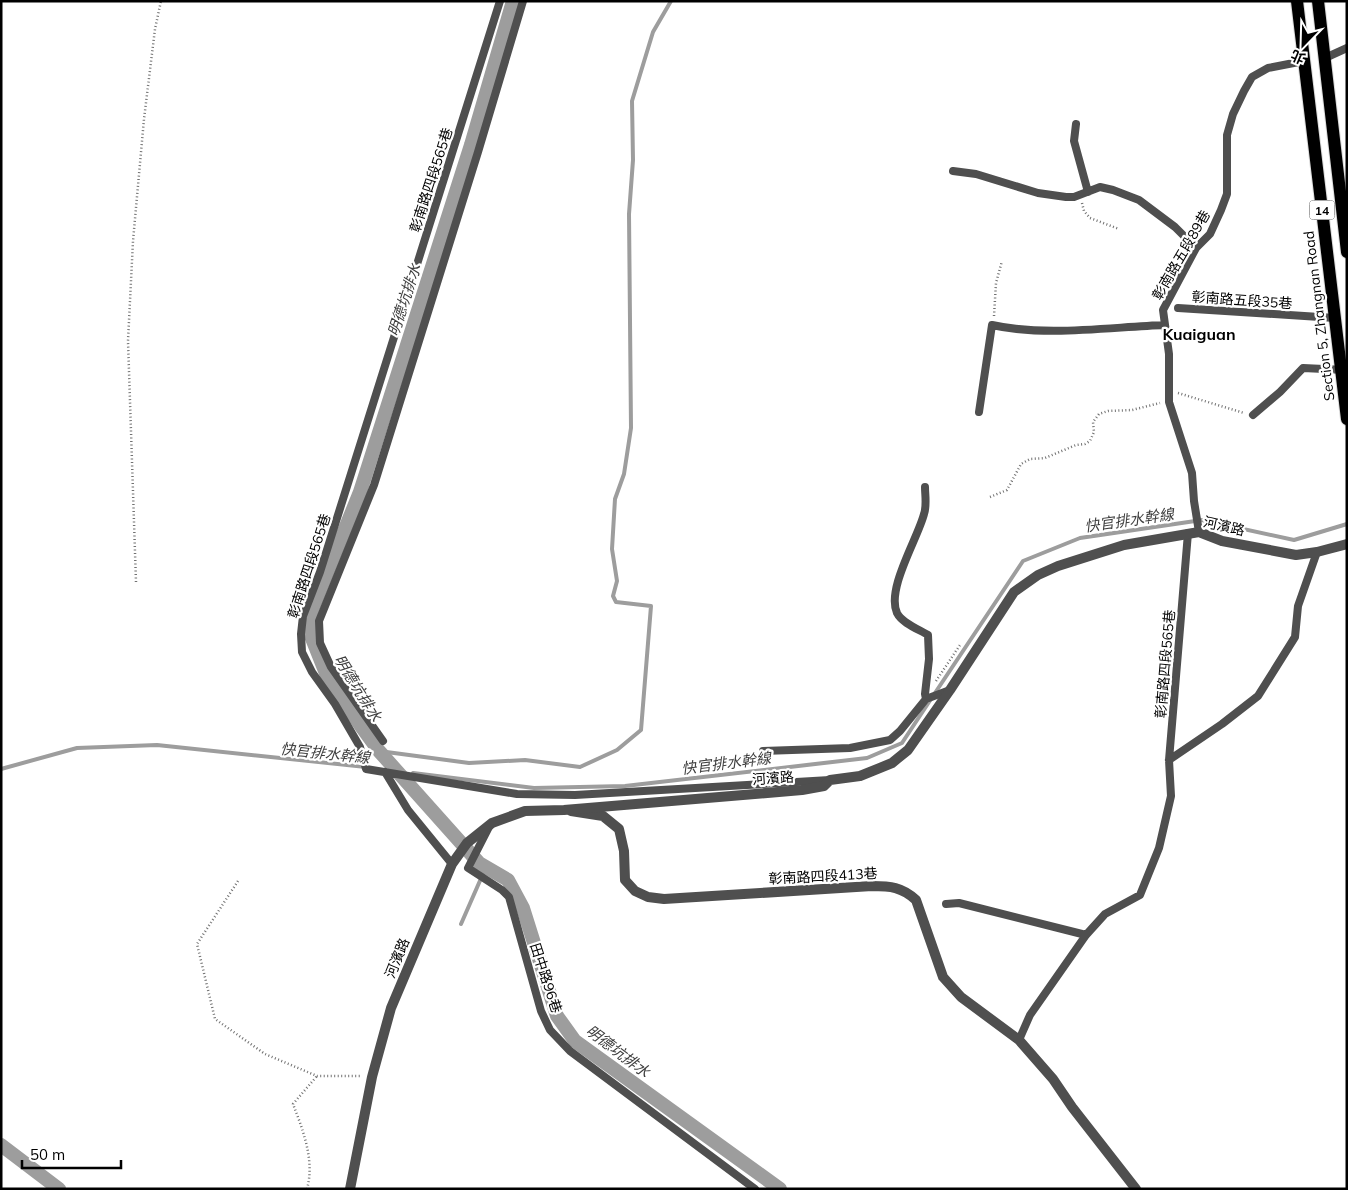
<svg xmlns="http://www.w3.org/2000/svg" width="1348" height="1190" viewBox="0 0 1348 1190" font-family="Mulish,'Noto Sans TC',sans-serif">
<style>
.lines{fill:none;stroke-linecap:round;stroke-linejoin:round}
.stream{stroke:#9d9d9d;stroke-width:4}
.canal{stroke:#9d9d9d;stroke-width:14}
.primary-casing{stroke:#dbdbdb;stroke-width:14}
.path{stroke:#717171;stroke-width:2.5;stroke-dasharray:1 2.5;stroke-linecap:butt}
.service{stroke:#4f4f4f;stroke-width:8}
.minor{stroke:#4f4f4f;stroke-width:10}
.tertiary{stroke:#4f4f4f;stroke-width:10}
.primary{stroke:#000;stroke-width:12}
.labels{text-anchor:middle;dominant-baseline:central;stroke-width:4.5;stroke-linejoin:round;paint-order:stroke}
.shield{fill:#fff;stroke:#4c4c4c;stroke-width:1}
.shield-label{font-size:12px;font-weight:bold;fill:#000}
.street-label{font-size:14px;fill:#000;stroke:#fff}
.water-label{font-size:15px;font-style:italic;fill:#3e3e3e;stroke:#fff}
.quarter-label{font-size:16px;font-weight:bold;fill:#000;stroke:#fff}
</style>
<rect width="100%" height="100%" fill="#fff"/>
<g class="lines">
<!-- stream -->
<path class="stream" d="M 935,693 L 1023,561 L 1080,538 L 1202,520 L 1294,540 L 1347,524
M 379,751 L 469,763 L 525,760 L 580,767 L 617,750 L 641,730 L 651,606 L 616,602 L 613,596 L 617,581 L 612,549 L 615,499 L 624,474 L 631,428 L 629,214 L 633,160 L 632,101 L 653,32 L 671,1
M 1,769 L 77,748 L 157,745 L 366,767
M 413,773 L 534,788 L 625,786 L 867,758 L 902,743 L 931,699
M 461,924 L 486,867"/>
<!-- canal -->
<path class="canal" d="M 513,1 L 471,145 L 360,492 L 312,610 L 309,622 L 309,631 L 327,676 L 363,729 L 379,751 L 479,863 L 508,880 L 523,908 L 557,1016 L 575,1041 L 780,1189
M 1,1145 L 59,1189"/>
<defs>
<path id="primary" d="M 1297,1 L 1347,419
M 1318,1 L 1347,252"/>
</defs>
<!-- primary casing -->
<use href="#primary" class="primary-casing"/>
<!-- path -->
<path class="path" d="M 1082,203 L 1084,211 L 1090,218 L 1119,229
M 994,316 L 996,283 L 1002,261
M 1178,393 L 1244,413
M 990,497 L 1007,490 L 1021,464 L 1030,459 L 1045,458 L 1076,445 L 1085,444 L 1090,441 L 1094,432 L 1093,422 L 1099,414 L 1108,411 L 1132,410 L 1160,403
M 136,582 L 128,341 L 133,241 L 144,119 L 155,29 L 161,1
M 936,681 L 960,645
M 238,881 L 197,944 L 215,1019 L 265,1054 L 317,1076 L 360,1076
M 307,1189 C 315,1161 303,1130 293,1104 L 317,1076"/>
<!-- service -->
<path class="service" d="M 500,1 L 320,572 L 303,616 L 301,634 L 302,652 L 312,672 L 335,704 L 360,747 L 366,769 L 517,794 L 575,795 L 830,780
M 1325,58 L 1347,48
M 1076,124 L 1074,141 L 1088,192
M 953,171 L 976,174 L 1038,193 L 1066,197 L 1074,197 L 1100,187 L 1113,190 L 1139,200 L 1175,227 L 1196,248
M 1178,308 L 1335,318
M 979,412 L 992,325 C 1046,337 1110,327 1165,325
M 1253,415 L 1280,392 L 1303,368 L 1345,370
M 925,487 C 925,495 927,506 924,514 C 918,538 886,589 897,613 C 902,623 918,629 928,635 L 929,659 L 925,694 L 926,699 L 950,690
M 1199,532 L 1194,501 L 1192,473 L 1169,402 L 1169,354 L 1163,310 L 1196,248 L 1210,234 L 1221,210 L 1227,194 L 1227,135 L 1233,114 L 1244,91 L 1252,77 L 1268,68 L 1304,61
M 383,741 L 331,667 L 320,643 L 319,621 L 374,485 L 478,152 L 523,1
M 763,751 L 850,748 L 890,740 L 900,731 L 926,699
M 1169,760 L 1222,724 L 1258,696 L 1295,637 L 1298,606 L 1317,552
M 385,772 L 408,810 L 452,864
M 489,827 L 468,868 L 502,890 L 509,897 L 541,1011 L 550,1030 L 570,1051 L 755,1189
M 946,904 L 959,903 L 1086,935
M 1019,1040 L 1030,1015 L 1086,935 L 1105,914 L 1140,895 L 1159,848 L 1171,796 L 1169,760 L 1188,533"/>
<!-- minor -->
<path class="minor" d="M 571,811 L 603,816 L 619,829 L 624,851 L 625,880 L 635,891 L 648,897 L 664,899 L 872,886 C 890,886 902,887 916,900 L 943,977 L 961,997 L 1019,1040 L 1053,1079 L 1072,1107 L 1136,1189"/>
<!-- tertiary -->
<path class="tertiary" d="M 350,1189 L 372,1077 L 391,1008 L 452,864 L 467,843 L 492,823 L 525,811 L 564,810 L 802,790 L 824,786 L 830,780 L 860,776 L 892,763 L 908,750 L 950,690 L 1014,592 L 1038,575 L 1058,566 L 1124,545 L 1199,532 L 1222,541 L 1296,555 L 1317,552 L 1347,544"/>
<!-- primary -->
<use href="#primary" class="primary"/>
</g>
<g class="labels">
<!-- shield labels -->
<rect class="shield" x="1309.5" y="200.5" width="25" height="19" rx="4"/>
<g class="shield-label">
<text x="1322" y="210">14</text>
</g>
<!-- street labels -->
<g class="street-label">
<text transform="translate(431 180) rotate(-72)">彰南路四段565巷</text>
<text transform="translate(1181 255) rotate(-60)">彰南路五段89巷</text>
<text transform="translate(1242 300) rotate(4)">彰南路五段35巷</text>
<text transform="translate(1319 316) rotate(-97)">Section 5, Zhangnan Road</text>
<text transform="translate(1224 526) rotate(13)">河濱路</text>
<text transform="translate(309 566) rotate(-72)">彰南路四段565巷</text>
<text transform="translate(1165 664) rotate(-85)">彰南路四段565巷</text>
<text transform="translate(773 778) rotate(-4)">河濱路</text>
<text transform="translate(823 876) rotate(-3)">彰南路四段413巷</text>
<text transform="translate(397 958) rotate(-68)">河濱路</text>
<text transform="translate(546 978) rotate(72)">田中路96巷</text>
</g>
<!-- water labels -->
<g class="water-label">
<text transform="translate(404 300) rotate(-72)">明德坑排水</text>
<text transform="translate(1129 520) rotate(-8)">快官排水幹線</text>
<text transform="translate(358 688) rotate(58)">明德坑排水</text>
<text transform="translate(325 753) rotate(6)">快官排水幹線</text>
<text transform="translate(726 763) rotate(-7)">快官排水幹線</text>
<text transform="translate(618 1051) rotate(37)">明德坑排水</text>
</g>
<!-- quarter labels -->
<g class="quarter-label">
<text x="1199" y="334">Kuaiguan</text>
</g>
</g>
<!-- border -->
<rect width="1348" height="1190" fill="none" stroke="#000000" stroke-width="5"/>
<!-- north arrow -->
<g transform="translate(1303 45) rotate(203)" stroke="#ffffff" stroke-width="4" paint-order="stroke">
<path d="M0-4L9 19L0 12L-9 19Z" fill="#000000"/>
<text y="-8" font-size="14" font-weight="bold" text-anchor="middle" fill="#000000">北</text>
</g>
<!-- scale -->
<path d="M22 1160v8h99v-8" fill="none" stroke="#000000" stroke-width="2.5"/>
<text x="30" y="1160" font-size="15" fill="#000000" stroke="#ffffff" stroke-width="4" paint-order="stroke">50 m</text>
</svg>
